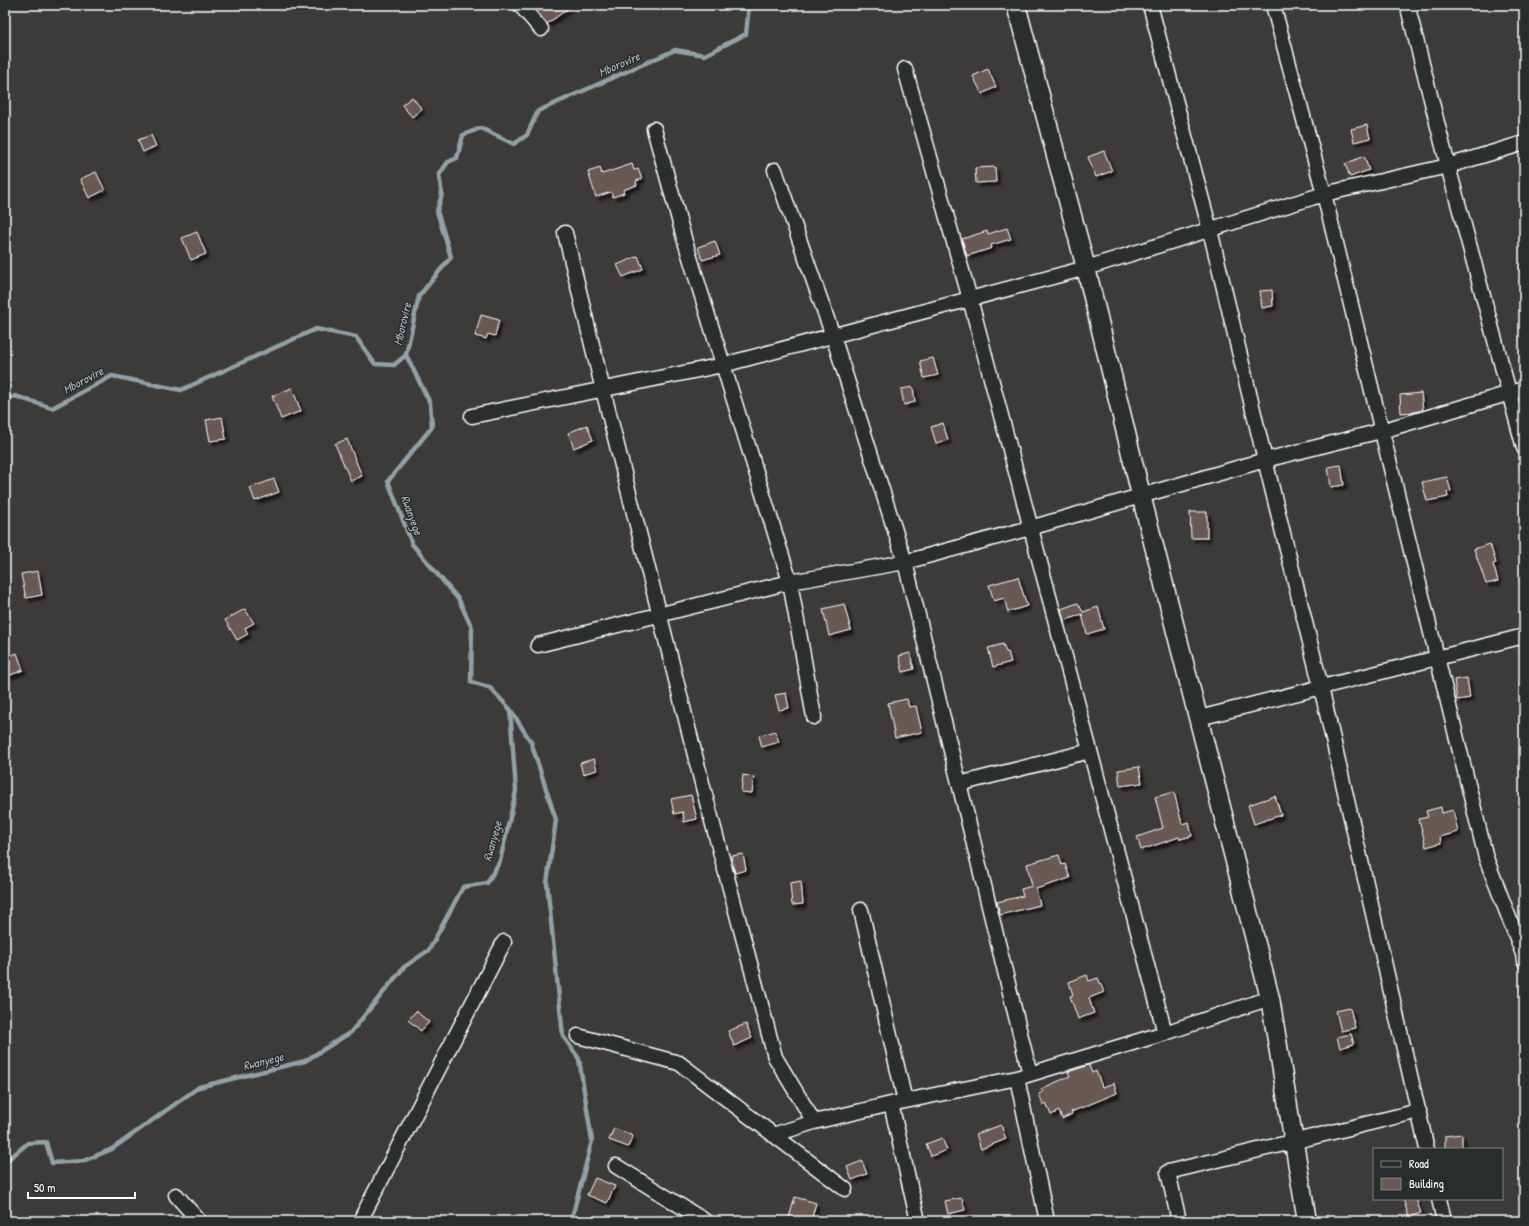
<svg xmlns="http://www.w3.org/2000/svg" width="1529" height="1226" viewBox="0 0 1529 1226" font-family="'Patrick Hand',sans-serif">
<style>
.lines{fill:none;stroke-linecap:round;stroke-linejoin:round}
.stream{stroke:#91a1a6;stroke-width:4.5}
.building{fill:#6a5955;stroke:#fff;filter:url(#shadow)}
.minor-casing{stroke:#fff;stroke-width:17}
.tertiary-casing{stroke:#fff;stroke-width:21}
.minor{stroke:#2a2d2e;stroke-width:14}
.tertiary{stroke:#2a2d2e;stroke-width:18}
.labels{text-anchor:middle;dominant-baseline:central;stroke-width:3;stroke-linejoin:round;paint-order:stroke}
.water-label{font-size:12px;font-style:italic;fill:#acb8bc;stroke:#2a2d2e}
</style>
<defs>
<filter id="shadow"><feDropShadow dx="3.5" dy="3.5" stdDeviation="1" flood-color="#0009"/></filter>
</defs>
<rect width="100%" height="100%" fill="#3d3a3a"/>
<filter id="ink" filterUnits="userSpaceOnUse"><feTurbulence type="fractalNoise" baseFrequency=".025" numOctaves="2"/><feDisplacementMap in="SourceGraphic" scale="8" xChannelSelector="R" yChannelSelector="G"/><feConvolveMatrix kernelMatrix="1 2 1 2 8 2 1 2 1" color-interpolation-filters="sRGB"/></filter>
<g filter="url(#ink)">
<g class="lines">
<!-- stream -->
<path class="stream" d="M 5,400 L 15,396 L 52,408 L 112,376 L 181,390 L 316,329 L 356,337 L 375,364 L 394,365 L 406,355 L 419,296 L 451,257 L 437,211 L 442,194 L 439,175 L 448,162 L 457,158 L 463,135 L 481,128 L 514,144 L 527,135 L 538,111 L 675,50 L 705,55 L 746,34 L 749,5
M 510,709 L 531,742 L 556,820 L 547,883 L 563,1036 L 579,1059 L 592,1141 L 571,1221
M 5,1162 L 28,1143 L 46,1142 L 52,1163 L 83,1161 L 112,1149 L 199,1087 L 305,1061 L 351,1032 L 404,967 L 429,950 L 463,887 L 487,883 L 500,861 L 516,791 L 510,709 L 489,687 L 471,682 L 472,628 L 459,600 L 412,544 L 388,481 L 432,427 L 430,403 L 406,355"/>
</g>
<!-- building -->
<path class="building" d="M 547,5 L 573,5 L 547,24 L 537,12 Z
M 988,69 L 996,87 L 982,94 L 973,76 Z
M 412,97 L 422,109 L 412,117 L 402,105 Z
M 1367,125 L 1370,138 L 1354,142 L 1351,129 Z
M 151,135 L 156,146 L 143,152 L 138,140 Z
M 1104,151 L 1112,171 L 1096,177 L 1088,157 Z
M 1364,156 L 1369,170 L 1350,177 L 1345,164 Z
M 632,164 L 634,170 L 638,169 L 642,179 L 636,181 L 637,185 L 623,190 L 624,193 L 613,197 L 611,192 L 596,197 L 588,172 L 600,168 L 602,174 Z
M 995,167 L 996,182 L 976,183 L 975,168 Z
M 96,172 L 105,190 L 89,198 L 80,179 Z
M 1007,228 L 1011,239 L 991,245 L 992,248 L 967,256 L 962,239 L 987,231 L 988,234 Z
M 197,232 L 206,254 L 191,260 L 182,238 Z
M 715,241 L 720,255 L 702,260 L 698,247 Z
M 638,256 L 643,269 L 623,277 L 617,265 Z
M 1272,290 L 1273,306 L 1262,308 L 1260,291 Z
M 481,315 L 499,320 L 495,336 L 488,334 L 486,339 L 475,336 Z
M 933,358 L 938,375 L 924,378 L 920,361 Z
M 913,387 L 915,402 L 904,405 L 901,389 Z
M 292,388 L 301,411 L 281,419 L 272,396 Z
M 1421,393 L 1423,410 L 1414,412 L 1401,413 L 1400,395 Z
M 222,417 L 226,439 L 210,441 L 206,420 Z
M 943,423 L 948,440 L 936,443 L 931,427 Z
M 587,425 L 593,440 L 574,448 L 568,433 Z
M 347,439 L 362,476 L 351,481 L 335,444 Z
M 1341,465 L 1344,485 L 1331,487 L 1328,467 Z
M 1447,477 L 1451,491 L 1447,492 L 1448,497 L 1427,501 L 1422,482 Z
M 274,479 L 279,492 L 255,501 L 250,488 Z
M 1190,512 L 1207,512 L 1207,538 L 1191,538 Z
M 1490,544 L 1496,563 L 1493,564 L 1498,581 L 1486,584 L 1474,549 Z
M 38,571 L 42,595 L 26,598 L 21,574 Z
M 1018,577 L 1027,606 L 1008,612 L 1004,598 L 994,601 L 989,585 Z
M 1078,603 L 1083,612 L 1098,607 L 1104,629 L 1087,634 L 1082,614 L 1064,621 L 1061,609 Z
M 844,604 L 851,630 L 829,636 L 823,609 Z
M 245,609 L 254,623 L 245,628 L 248,634 L 237,640 L 225,620 Z
M 1003,644 L 1006,652 L 1008,652 L 1011,662 L 993,667 L 988,648 Z
M 17,653 L 23,670 L 8,676 L 5,669 L 5,658 Z
M 910,653 L 914,669 L 903,672 L 899,656 Z
M 1467,678 L 1470,698 L 1457,700 L 1454,680 Z
M 786,693 L 789,708 L 779,710 L 775,695 Z
M 907,699 L 909,707 L 916,706 L 922,732 L 895,738 L 888,703 Z
M 775,731 L 779,742 L 762,747 L 759,736 Z
M 594,759 L 597,770 L 583,774 L 580,763 Z
M 1139,767 L 1142,783 L 1120,786 L 1118,770 Z
M 743,775 L 754,777 L 752,793 L 741,792 Z
M 1174,792 L 1182,824 L 1189,822 L 1192,836 L 1180,839 L 1179,837 L 1141,850 L 1137,837 L 1163,828 L 1155,797 Z
M 691,795 L 697,819 L 684,822 L 683,812 L 674,814 L 671,799 Z
M 1275,796 L 1281,815 L 1254,824 L 1248,805 Z
M 1441,807 L 1442,813 L 1453,810 L 1458,832 L 1440,837 L 1441,843 L 1426,847 L 1419,819 L 1428,817 L 1426,811 Z
M 743,854 L 746,870 L 735,873 L 731,856 Z
M 1059,855 L 1062,865 L 1065,864 L 1070,878 L 1036,889 L 1040,905 L 1000,915 L 997,902 L 1023,896 L 1021,889 L 1032,886 L 1027,864 Z
M 801,881 L 803,904 L 792,905 L 790,883 Z
M 1087,975 L 1089,981 L 1098,978 L 1104,992 L 1089,998 L 1094,1013 L 1078,1019 L 1070,996 L 1073,995 L 1069,982 Z
M 1350,1008 L 1355,1028 L 1341,1031 L 1336,1011 Z
M 416,1011 L 429,1022 L 421,1031 L 408,1020 Z
M 746,1024 L 752,1038 L 734,1046 L 728,1031 Z
M 1351,1034 L 1354,1044 L 1340,1048 L 1337,1037 Z
M 1089,1065 L 1092,1073 L 1096,1071 L 1102,1087 L 1114,1083 L 1117,1093 L 1071,1112 L 1072,1114 L 1062,1119 L 1059,1111 L 1051,1115 L 1046,1103 L 1043,1105 L 1039,1094 L 1043,1092 L 1041,1089 L 1070,1076 L 1068,1072 Z
M 1001,1125 L 1006,1139 L 981,1149 L 976,1134 Z
M 614,1128 L 633,1136 L 628,1147 L 609,1140 Z
M 1462,1134 L 1462,1149 L 1445,1149 L 1445,1136 Z
M 942,1138 L 947,1150 L 931,1156 L 926,1144 Z
M 862,1161 L 867,1174 L 852,1180 L 847,1167 Z
M 595,1178 L 615,1186 L 607,1203 L 587,1195 Z
M 795,1197 L 816,1203 L 811,1221 L 788,1221 Z
M 962,1198 L 965,1210 L 948,1214 L 945,1201 Z
M 1403,1199 L 1416,1199 L 1421,1213 L 1409,1217 Z"/>
<g class="lines">
<defs>
<path id="minor" d="M 520,5 L 541,29
M 1150,5 L 1210,230 L 1265,460 L 1321,687 L 1427,1149
M 1273,5 L 1324,194 L 1486,858 L 1523,954 L 1524,961
M 1411,5 L 1409,12 L 1448,166 L 1524,448
M 905,69 L 970,299 L 1165,1033
M 654,129 L 684,238 L 790,582 L 814,717
M 775,170 L 833,336 L 905,562 L 1030,1074
M 565,233 L 603,390 L 704,791 L 775,1057 L 814,1122
M 472,416 L 723,365 L 1086,268 L 1324,194 L 1448,166 L 1524,143
M 538,645 L 790,582 L 905,562 L 1030,528 L 1265,460 L 1381,431 L 1524,389
M 1199,718 L 1524,636
M 959,784 L 1090,751
M 861,910 L 905,1101
M 578,1036 L 679,1063 L 845,1189
M 1017,1078 L 1047,1221
M 891,1104 L 918,1221
M 773,1135 L 814,1122 L 891,1104 L 1017,1078 L 1165,1033 L 1270,998
M 616,1166 L 705,1221
M 176,1195 L 199,1221
M 1439,1199 L 1444,1221
M 360,1221 L 504,942
M 1179,1221 L 1168,1172 L 1419,1111"/>
<path id="tertiary" d="M 1016,5 L 1086,268 L 1141,495 L 1270,998 L 1307,1221"/>
</defs>
<!-- minor casing -->
<use href="#minor" class="minor-casing"/>
<!-- tertiary casing -->
<use href="#tertiary" class="tertiary-casing"/>
<!-- minor -->
<use href="#minor" class="minor"/>
<!-- tertiary -->
<use href="#tertiary" class="tertiary"/>
</g>
</g>
<g class="labels">
<!-- water labels -->
<g class="water-label">
<text transform="translate(619 64) rotate(-24)">Mborovire</text>
<text transform="translate(402 324) rotate(-77)">Mborovire</text>
<text transform="translate(83 380) rotate(-28)">Mborovire</text>
<text transform="translate(412 515) rotate(70)">Rwanyege</text>
<text transform="translate(492 841) rotate(-74)">Rwanyege</text>
<text transform="translate(263 1061) rotate(-14)">Rwanyege</text>
</g>
</g>
<!-- margin -->
<rect width="1529" height="1226" fill="none" stroke="#2a2d2e" stroke-width="20"/>
<rect x="10" y="10" width="1509" height="1206" fill="none" stroke="#fff" stroke-width="1.5" filter="url(#ink)"/>
<!-- legend -->
<rect x="1373" y="1148" width="130" height="52" fill="#2a2d2e" stroke="#7f8182"/>
<rect x="1381" y="1161" width="20" height="6" fill="#2a2d2e" stroke="#7f8182"/>
<text x="1409" y="1168" font-size="12" fill="#ffffff">Road</text>
<rect x="1381" y="1178" width="20" height="12" fill="#6a5955" stroke="#7f8182"/>
<text x="1409" y="1188" font-size="12" fill="#ffffff">Building</text>
<!-- scale -->
<path d="M28 1192v6h107v-6" fill="none" stroke="#ffffff" stroke-width="2"/>
<text x="34" y="1192" font-size="12" fill="#ffffff" stroke="#2a2d2e" stroke-width="3" paint-order="stroke">50 m</text>
</svg>
